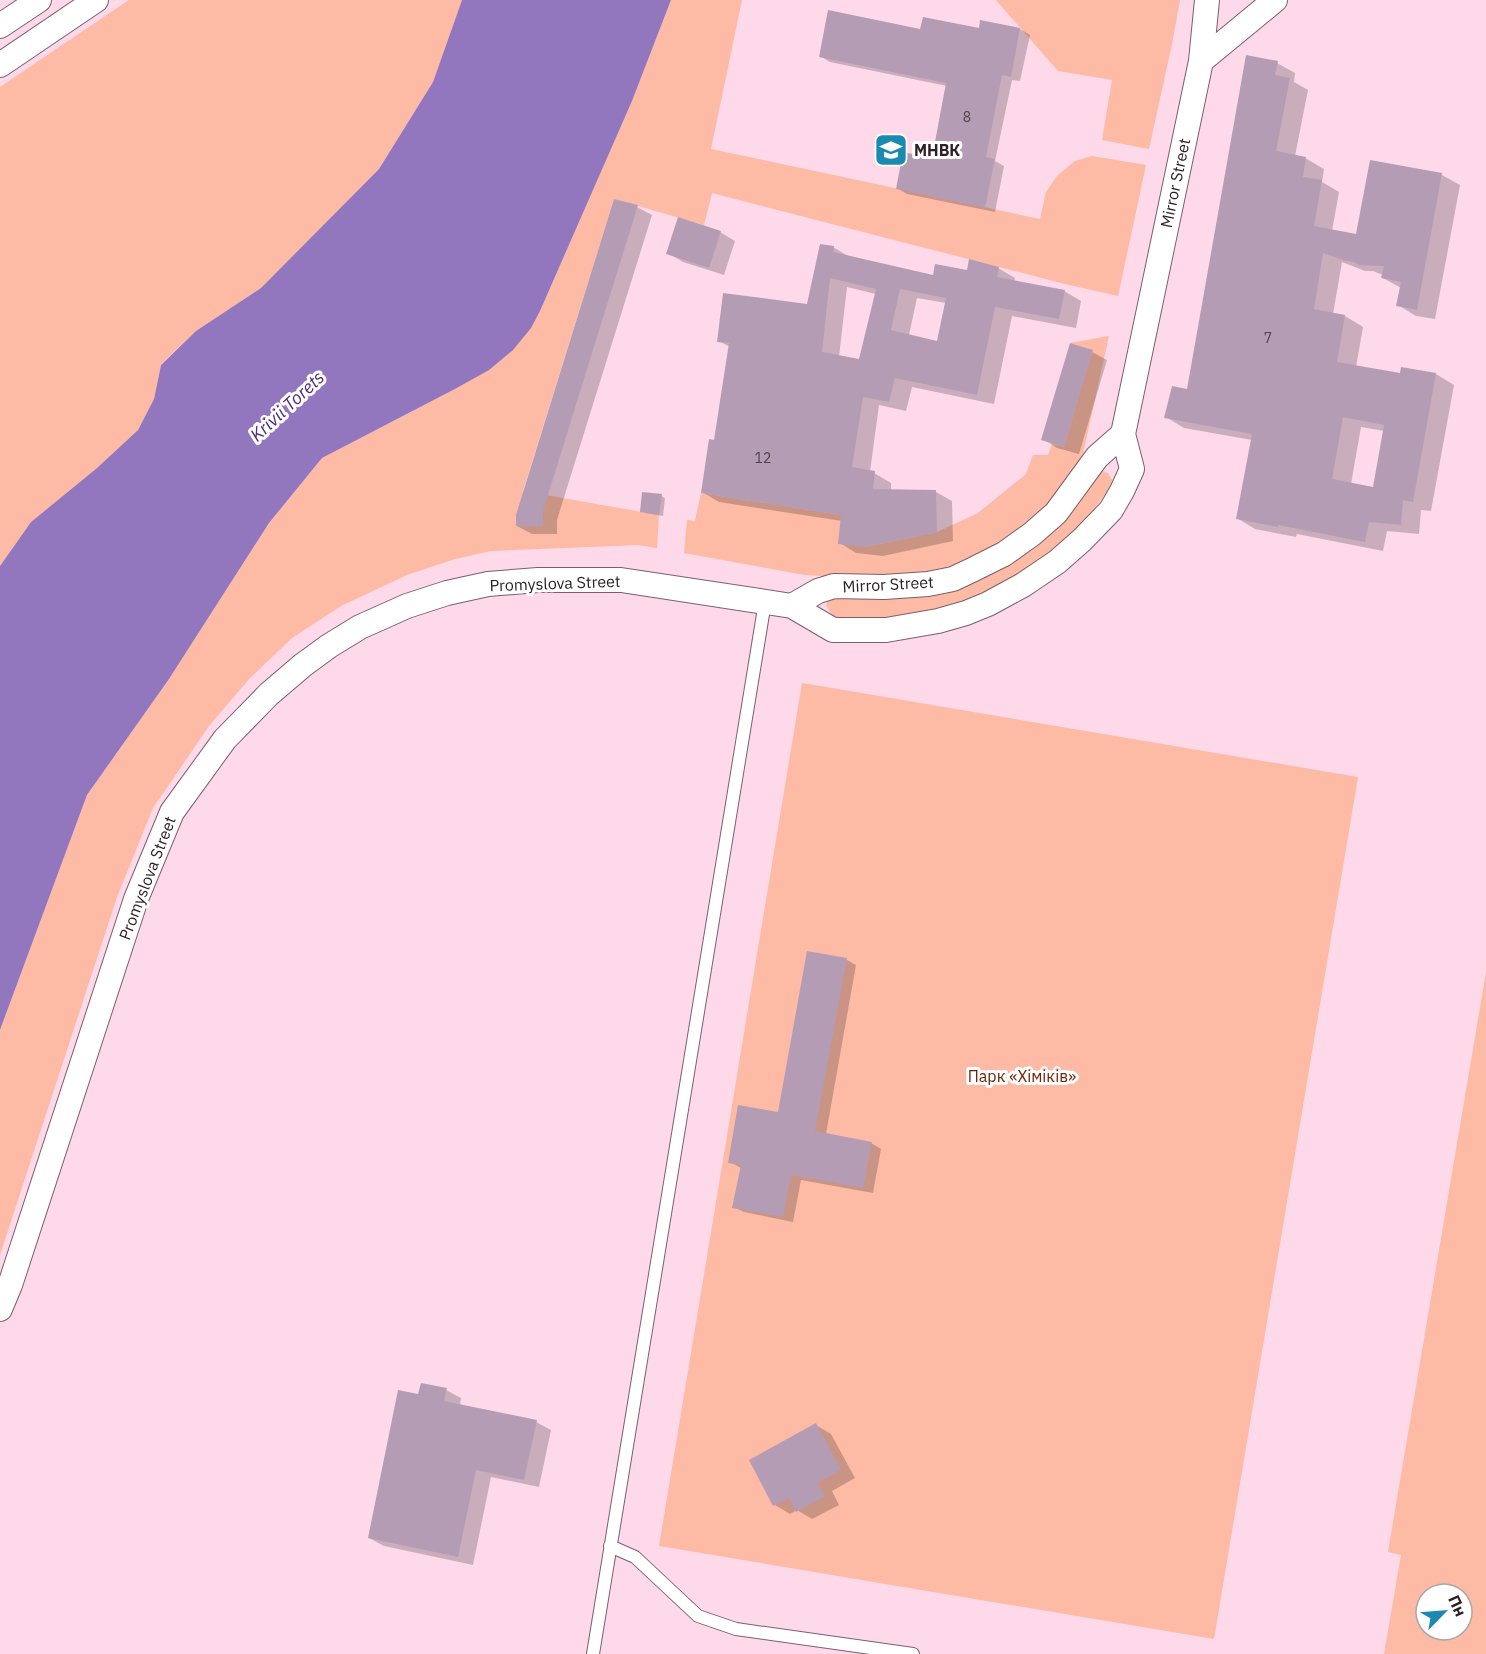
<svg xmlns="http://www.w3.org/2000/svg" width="1486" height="1654" viewBox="0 0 1486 1654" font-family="'IBM Plex Sans',sans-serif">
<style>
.green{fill:#fdbaa5;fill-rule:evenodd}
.water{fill:#9277be}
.shadow{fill:#0003;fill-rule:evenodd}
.building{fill:#b59cb5;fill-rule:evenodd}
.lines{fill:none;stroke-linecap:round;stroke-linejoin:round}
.service-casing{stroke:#7d5e6c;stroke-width:14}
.minor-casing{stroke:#7d5e6c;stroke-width:26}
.service{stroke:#fff;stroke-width:12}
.minor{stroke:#fff;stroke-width:24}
.labels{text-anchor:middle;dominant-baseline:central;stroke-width:6;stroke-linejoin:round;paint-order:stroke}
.number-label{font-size:14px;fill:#50404a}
.poi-label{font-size:16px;font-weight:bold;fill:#2e2126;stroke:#fff;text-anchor:start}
.street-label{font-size:16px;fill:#2e2126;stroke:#fff}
.park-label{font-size:16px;fill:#6e250a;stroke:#fff}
.water-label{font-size:18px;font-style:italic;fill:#50297e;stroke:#fff}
</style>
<rect width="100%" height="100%" fill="#fdd9e9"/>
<!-- green -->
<path class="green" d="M 129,0 L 462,0 L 433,82 L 379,169 L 261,288 L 196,331 L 161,364 L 154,399 L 138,430 L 97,468 L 31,522 L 0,566 L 0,87 Z
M 671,0 L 742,0 L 711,149 L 1040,219 L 1046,192 L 1057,176 L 1075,161 L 1092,156 L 1146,165 L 1118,296 L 1065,284 L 712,193 L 704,225 L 614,199 L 523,491 L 659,515 L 657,548 L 638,545 L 491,551 L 455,559 L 407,575 L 341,606 L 292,638 L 249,679 L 209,726 L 153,808 L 117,897 L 0,1255 L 0,1030 L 87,795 L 169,679 L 269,523 L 322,458 L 453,390 L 540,311 L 632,101 Z
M 996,0 L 1180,0 L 1172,44 L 1149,149 L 1102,140 L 1112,80 L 1058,71 Z
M 1109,336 L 1083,454 L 1063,488 L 1027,528 L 950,571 L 883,579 L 805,575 L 684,553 L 687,520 L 695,521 L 701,493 L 841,515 L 865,547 L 937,532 L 978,513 L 1026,474 L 1033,455 L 1048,455 L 1052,444 L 1064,447 L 1092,350 L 1070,343 Z
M 1102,471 L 1108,473 L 1112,480 L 1112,485 L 1101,500 L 1075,532 L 1052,553 L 1017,577 L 963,604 L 886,620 L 834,619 L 826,605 L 829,598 L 956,585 L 1098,473 Z
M 802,683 L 1358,777 L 1214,1639 L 659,1546 Z
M 1486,972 L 1486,1654 L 1384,1654 L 1401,1555 L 1388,1552 ZM 1426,1594 L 1462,1594 L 1462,1630 L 1426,1630 Z"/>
<!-- water -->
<path class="water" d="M 462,0 L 671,0 L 632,101 L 540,311 L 531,328 L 513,350 L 489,370 L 453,390 L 322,458 L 269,523 L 169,679 L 87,795 L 0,1030 L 0,566 L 31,522 L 97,468 L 138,430 L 154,399 L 161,365 L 196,331 L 261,288 L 379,169 L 433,82 Z"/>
<!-- shadow -->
<path class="shadow" d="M 982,22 L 1020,29 L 1030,35 L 1020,81 L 1012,80 L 995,161 L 1004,166 L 995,212 L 907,194 L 897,188 L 933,160 L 947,86 L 830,62 L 820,56 L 922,31 L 980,30 Z
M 1277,63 L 1295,73 L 1294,82 L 1308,90 L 1295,156 L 1305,158 L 1324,169 L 1322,182 L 1339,192 L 1332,231 L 1357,236 L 1442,175 L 1460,185 L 1435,319 L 1416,316 L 1398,305 L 1401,288 L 1383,278 L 1383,275 L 1373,271 L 1365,271 L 1342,262 L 1333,314 L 1345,316 L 1363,327 L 1356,367 L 1401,375 L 1436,374 L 1454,385 L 1431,511 L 1421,510 L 1419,534 L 1387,531 L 1383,551 L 1297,534 L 1296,537 L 1255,529 L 1237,518 L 1252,440 L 1184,428 L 1166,417 L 1188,391 ZM 1361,427 L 1384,431 L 1374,489 L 1351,484 Z
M 637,207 L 652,215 L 557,520 L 557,534 L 532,534 L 517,526 Z
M 720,232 L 735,241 L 724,275 L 683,262 L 668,253 Z
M 833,247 L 850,257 L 934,277 L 998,268 L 1015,278 L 1014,282 L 1064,291 L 1081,301 L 1076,328 L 1012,316 L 994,404 L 912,387 L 906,411 L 879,405 L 870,472 L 874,473 L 891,483 L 891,491 L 936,492 L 952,501 L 953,541 L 883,556 L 856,553 L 840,543 L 842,521 L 719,502 L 702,492 L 715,441 L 730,347 L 719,341 L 808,306 ZM 847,287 L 876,294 L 860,361 L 839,357 ZM 917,298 L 946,303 L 938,342 L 909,335 Z
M 1092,352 L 1107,360 L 1079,454 L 1057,448 L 1043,439 Z
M 661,496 L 665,498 L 663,516 L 646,513 L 642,511 Z
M 809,953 L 847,960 L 856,965 L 826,1134 L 871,1143 L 881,1149 L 873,1193 L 801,1180 L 793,1222 L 744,1212 L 734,1207 L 741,1168 L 730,1162 L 779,1114 Z
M 446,1390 L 461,1398 L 460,1406 L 536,1422 L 551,1430 L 539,1487 L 491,1477 L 473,1565 L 384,1546 L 369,1538 Z
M 816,1425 L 831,1434 L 855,1478 L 832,1491 L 839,1505 L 812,1519 L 797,1510 L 790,1514 L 775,1505 Z"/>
<!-- building -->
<path class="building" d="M 828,10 L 920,29 L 923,17 L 979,28 L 980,20 L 1020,28 L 1011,77 L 1002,75 L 986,157 L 995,159 L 985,208 L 896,189 L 903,152 L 932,158 L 946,83 L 819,57 Z
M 1246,55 L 1278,61 L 1275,75 L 1290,78 L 1276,151 L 1306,157 L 1303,177 L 1322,180 L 1314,226 L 1356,234 L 1370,160 L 1442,173 L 1417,310 L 1396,306 L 1401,282 L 1381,278 L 1384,266 L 1359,265 L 1354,262 L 1346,261 L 1323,253 L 1314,309 L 1345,315 L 1337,362 L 1400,373 L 1401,367 L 1436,373 L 1413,502 L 1403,500 L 1401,525 L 1369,522 L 1365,542 L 1278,525 L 1278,527 L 1236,519 L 1252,434 L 1164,418 L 1172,386 L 1187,389 ZM 1343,417 L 1384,425 L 1373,487 L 1332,479 Z
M 614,199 L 638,205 L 543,511 L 543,526 L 516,526 L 516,515 Z
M 678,217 L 721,231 L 709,268 L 666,254 Z
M 820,244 L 834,246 L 833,252 L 933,275 L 935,264 L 967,270 L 969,259 L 999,267 L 997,277 L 1065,290 L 1059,319 L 995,307 L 977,395 L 895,378 L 889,402 L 863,397 L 852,467 L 875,471 L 873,489 L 936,490 L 937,532 L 865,547 L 838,544 L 841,515 L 701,493 L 709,439 L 714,440 L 729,343 L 717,342 L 723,293 L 807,304 ZM 830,278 L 876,289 L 859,359 L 822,352 ZM 900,289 L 946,298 L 937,341 L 891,330 Z
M 1070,343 L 1093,350 L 1064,447 L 1041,440 Z
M 642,492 L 662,494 L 659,515 L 640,512 Z
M 807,951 L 847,958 L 815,1131 L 872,1142 L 863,1188 L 791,1175 L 783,1217 L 732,1208 L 741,1165 L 728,1163 L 738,1105 L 778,1112 Z
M 421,1383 L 447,1388 L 444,1401 L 537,1420 L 524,1480 L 476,1470 L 458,1557 L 368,1538 L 398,1390 L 418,1394 Z
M 816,1423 L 841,1470 L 817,1483 L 825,1496 L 796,1512 L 789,1498 L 773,1506 L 749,1460 Z"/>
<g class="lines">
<defs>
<path id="service" d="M 610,1546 L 635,1557 L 698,1616 L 736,1629 L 913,1654
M 593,1654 L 765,602"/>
<path id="minor" d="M 0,26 L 39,0
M 1201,61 L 1275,0
M 0,65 L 96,0
M 792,606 L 818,591 L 834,586 L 884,587 L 928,584 L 953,579 L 972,570 L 1004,554 L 1032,534 L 1056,513 L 1097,457 L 1123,434
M 0,1309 L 10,1285 L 136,899 L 172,812 L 225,739 L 269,694 L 303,665 L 329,646 L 360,627 L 407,606 L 447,593 L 488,584 L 538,580 L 621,580 L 792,606 L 833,630 L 886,630 L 938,621 L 966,613 L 988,604 L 1023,585 L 1057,562 L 1082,540 L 1111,510 L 1122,491 L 1132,469 L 1123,434 L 1201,61 L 1207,0"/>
</defs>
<!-- service casing -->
<use href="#service" class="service-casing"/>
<!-- minor casing -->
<use href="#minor" class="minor-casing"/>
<!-- service -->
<use href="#service" class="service"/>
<!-- minor -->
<use href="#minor" class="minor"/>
</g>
<!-- icons -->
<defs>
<symbol id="university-square" viewBox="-11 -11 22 22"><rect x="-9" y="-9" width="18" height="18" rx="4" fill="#1c8ab0" stroke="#fff"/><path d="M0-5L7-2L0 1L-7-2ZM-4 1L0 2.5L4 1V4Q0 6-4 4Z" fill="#fff"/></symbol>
</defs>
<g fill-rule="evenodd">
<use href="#university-square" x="872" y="131" width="38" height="38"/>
</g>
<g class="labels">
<!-- number labels -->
<g class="number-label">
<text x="967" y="117">8</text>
<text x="1268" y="338">7</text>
<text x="763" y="458">12</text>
</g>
<!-- poi labels -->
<g class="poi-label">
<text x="914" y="150">МНВК</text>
</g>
<!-- street labels -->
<g class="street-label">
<text transform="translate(1175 183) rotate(-78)">Mirror Street</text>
<text transform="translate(555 583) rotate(-2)">Promyslova Street</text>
<text transform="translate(888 584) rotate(-3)">Mirror Street</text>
<text transform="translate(147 878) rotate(-69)">Promyslova Street</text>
</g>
<!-- park labels -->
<g class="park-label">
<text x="1022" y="1076">Парк «Хіміків»</text>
</g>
<!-- water labels -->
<g class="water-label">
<text transform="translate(287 406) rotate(-43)">Krivii Torets</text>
</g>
</g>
<!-- north arrow -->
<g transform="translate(1444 1612) rotate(65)"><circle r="28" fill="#ffffff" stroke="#aba6a8" stroke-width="1.5"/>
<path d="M0-4.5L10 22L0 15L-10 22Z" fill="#1c8ab0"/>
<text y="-9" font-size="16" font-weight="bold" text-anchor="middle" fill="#2e2126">Пн</text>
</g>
</svg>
